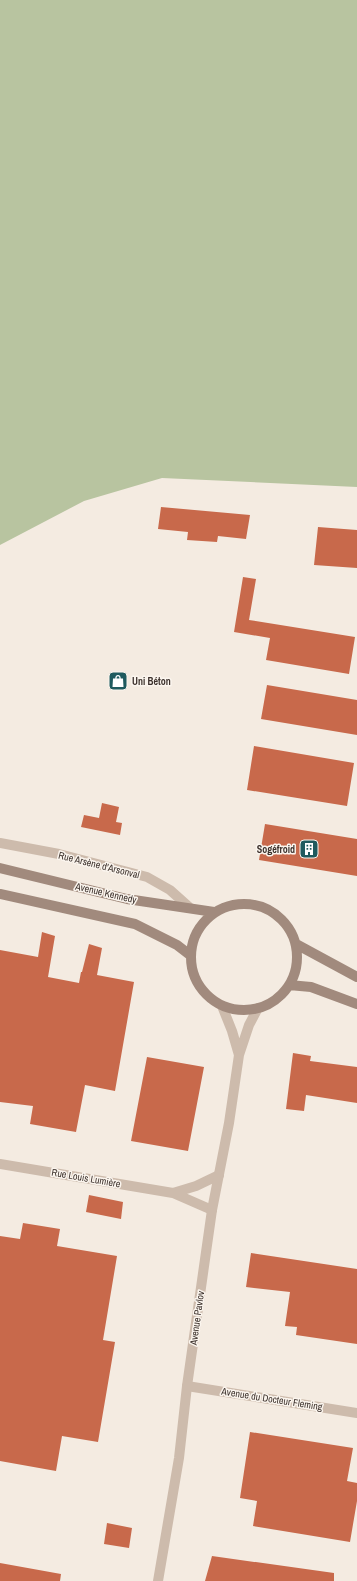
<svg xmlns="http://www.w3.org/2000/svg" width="357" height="1581" viewBox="0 0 357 1581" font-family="'Archivo Narrow',sans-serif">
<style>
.green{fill:#b8c4a0}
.building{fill:#c8694b}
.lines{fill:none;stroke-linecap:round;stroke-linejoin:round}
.minor{stroke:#cdbbac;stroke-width:10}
.tertiary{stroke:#cdbbac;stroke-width:10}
.secondary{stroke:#a18a7d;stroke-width:10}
.labels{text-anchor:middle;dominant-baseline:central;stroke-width:3;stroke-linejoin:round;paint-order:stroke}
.poi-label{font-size:10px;font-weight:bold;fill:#3b302b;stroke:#fbf5ee;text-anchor:start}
.street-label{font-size:10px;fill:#3b302b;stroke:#fbf5ee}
</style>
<rect width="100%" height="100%" fill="#f4ebe1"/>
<!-- green -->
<path class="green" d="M 0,0 L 357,0 L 357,487 L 162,478 L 84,501 L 0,545 Z"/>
<!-- building -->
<path class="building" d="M 161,507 L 250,515 L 246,539 L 218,536 L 217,542 L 187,540 L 188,532 L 158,529 Z
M 318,527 L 357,530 L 357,568 L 314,565 Z
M 243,577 L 256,579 L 249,620 L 355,637 L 349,674 L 266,660 L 270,638 L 234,632 Z
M 267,685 L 357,700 L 357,735 L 261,719 Z
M 254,746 L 354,763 L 347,806 L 247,790 Z
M 102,803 L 119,807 L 116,822 L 122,823 L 120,835 L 81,827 L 84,815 L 99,818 Z
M 265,824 L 357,839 L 357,876 L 259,860 Z
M 42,932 L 55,936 L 48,977 L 79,983 L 81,972 L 82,972 L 89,944 L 102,948 L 97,975 L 134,982 L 115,1091 L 85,1085 L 76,1132 L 30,1124 L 33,1106 L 0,1102 L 0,950 L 38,957 Z
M 293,1053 L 311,1056 L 310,1061 L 357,1067 L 357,1103 L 306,1095 L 304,1111 L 286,1109 Z
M 147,1057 L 204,1067 L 188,1151 L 131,1141 Z
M 89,1195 L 123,1202 L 121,1219 L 86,1212 Z
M 23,1223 L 60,1229 L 57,1246 L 117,1256 L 103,1340 L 115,1342 L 98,1442 L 62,1436 L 56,1471 L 0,1461 L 0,1236 L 20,1239 Z
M 251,1253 L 357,1269 L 357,1344 L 296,1335 L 297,1327 L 285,1326 L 290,1292 L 246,1287 Z
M 250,1432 L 353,1448 L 347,1481 L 357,1483 L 357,1501 L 350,1542 L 253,1526 L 257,1501 L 240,1498 Z
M 107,1523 L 132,1528 L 129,1548 L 104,1544 Z
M 212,1556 L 334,1573 L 334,1581 L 205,1581 Z
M 0,1563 L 61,1574 L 60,1581 L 0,1581 Z"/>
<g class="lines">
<!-- minor -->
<path class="minor" d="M 0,843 L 59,854 L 147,877 L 170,890 L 189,907
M 0,1164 L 173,1193 L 212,1210
M 173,1193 L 196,1186 L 219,1175
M 187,1386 L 357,1413"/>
<!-- tertiary -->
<path class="tertiary" d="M 222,1006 L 232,1031 L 239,1055
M 158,1581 L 179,1458 L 187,1386 L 212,1210 L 229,1123 L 239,1055 L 249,1025 L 258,1008"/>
<!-- secondary -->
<path class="secondary" d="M 0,868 L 127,899 L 214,912
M 0,894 L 135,924 L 177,945 L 190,955
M191 957a53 53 0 1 1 106 0a53 53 0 1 1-106 0Z
M 296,944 L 357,977
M 289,985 L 311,987 L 357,1004"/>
</g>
<!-- icons -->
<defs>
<symbol id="shop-square" viewBox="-11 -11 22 22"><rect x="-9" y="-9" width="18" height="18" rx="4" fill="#1f5a5e" stroke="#fbf5ee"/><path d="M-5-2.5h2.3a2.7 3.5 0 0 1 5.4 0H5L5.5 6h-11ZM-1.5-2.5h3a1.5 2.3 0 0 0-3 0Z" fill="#fff"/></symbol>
<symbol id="building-square" viewBox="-11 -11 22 22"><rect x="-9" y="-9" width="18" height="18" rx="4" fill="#1f5a5e" stroke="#fbf5ee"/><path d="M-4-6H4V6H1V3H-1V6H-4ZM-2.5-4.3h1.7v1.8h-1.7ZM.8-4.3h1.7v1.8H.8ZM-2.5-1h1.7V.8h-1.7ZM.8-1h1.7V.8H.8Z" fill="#fff"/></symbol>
</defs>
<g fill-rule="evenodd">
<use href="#shop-square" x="107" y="670" width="22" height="22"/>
<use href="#building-square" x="298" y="838" width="22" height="22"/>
</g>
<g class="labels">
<!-- poi labels -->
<g class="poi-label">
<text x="132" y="681">Uni Béton</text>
<text x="295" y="849" text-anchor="end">Sogéfroid</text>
</g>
<!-- street labels -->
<g class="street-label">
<text transform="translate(99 865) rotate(14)">Rue Arsène d'Arsonval</text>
<text transform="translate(106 893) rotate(13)">Avenue Kennedy</text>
<text transform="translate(86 1178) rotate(10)">Rue Louis Lumière</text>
<text transform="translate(197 1318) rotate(-82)">Avenue Pavlov</text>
<text transform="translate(272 1399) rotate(9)">Avenue du Docteur Fleming</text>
</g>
</g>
</svg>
